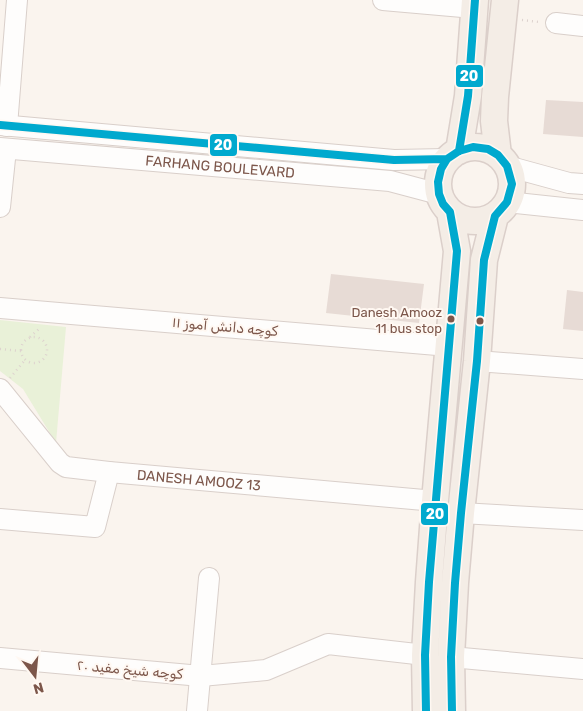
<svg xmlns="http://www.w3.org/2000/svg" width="583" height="711" viewBox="0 0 583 711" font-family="Rubik,'Noto Naskh Arabic',sans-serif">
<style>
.green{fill:#e9f1d8}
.building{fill:#e7dbd5}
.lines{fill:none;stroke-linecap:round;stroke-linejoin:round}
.minor-casing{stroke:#d9cfca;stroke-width:22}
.major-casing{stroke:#dbcfca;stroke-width:29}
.path{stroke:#ddd2ce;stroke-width:2.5;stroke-dasharray:1 4;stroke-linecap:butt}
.minor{stroke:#fefdfc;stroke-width:20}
.major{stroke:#f4ede6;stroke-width:26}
.bus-1-casing{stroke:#fff8f2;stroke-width:11}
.bus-1{stroke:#00a9ce;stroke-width:8}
.bus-dot{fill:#7c564a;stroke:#fff8f2;stroke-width:2}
.labels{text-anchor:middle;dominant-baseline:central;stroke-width:4;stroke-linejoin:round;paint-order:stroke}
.bus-label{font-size:13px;fill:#7c564a;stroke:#fff8f2;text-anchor:end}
.street-label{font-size:14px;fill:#7c564a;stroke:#fff8f2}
.line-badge{stroke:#fff8f2;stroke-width:2}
.badge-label{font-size:14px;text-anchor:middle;font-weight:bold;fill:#fff}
</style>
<rect width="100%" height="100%" fill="#faf4ee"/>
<!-- green -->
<path class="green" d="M 0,320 L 66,327 L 56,443 L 23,389 L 0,371 Z"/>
<!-- building -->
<path class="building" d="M 546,100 L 583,102 L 583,137 L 543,134 Z
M 331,274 L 424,284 L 419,323 L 326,313 Z
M 567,290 L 583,292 L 583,331 L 563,329 Z"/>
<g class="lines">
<defs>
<g id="minor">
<path d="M 383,0 L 474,8"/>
<path d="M 556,23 L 583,26"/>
<path d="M 0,125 L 394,160 L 447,159"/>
<path d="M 7,126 L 17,0"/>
<path id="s1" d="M 0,148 L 390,181 L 439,194"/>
<path d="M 507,166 L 569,183 L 583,184"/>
<path d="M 507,202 L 583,210"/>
<path d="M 0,207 L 6,149"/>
<path d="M 0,308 L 449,346"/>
<path d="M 477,361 L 583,369"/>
<path id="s2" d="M 0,389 L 60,463 L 66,467 L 109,472 L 435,501"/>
<path d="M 461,513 L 583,520"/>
<path d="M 0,519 L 95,527 L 109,472"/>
<path d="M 451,657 L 583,669"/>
<path d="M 0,658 L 201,676 L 266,670 L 328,644 L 425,655"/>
<path d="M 197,711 L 209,578"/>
</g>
<path id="major" d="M438 184a37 37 0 1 1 74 0a37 37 0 1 1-74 0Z
M 459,151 L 468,96 L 475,0
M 498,155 L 494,121 L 495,97 L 505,0
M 426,711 L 425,655 L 429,582 L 435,501 L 457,251 L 450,212
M 452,711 L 451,657 L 455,583 L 461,513 L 477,361 L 484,260 L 495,216"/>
</defs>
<!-- minor casing -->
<use href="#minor" class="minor-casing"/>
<!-- major casing -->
<use href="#major" class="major-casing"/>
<!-- path -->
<path class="path" d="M 522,20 L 539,22
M21 350a13 13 0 1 1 26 0a13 13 0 1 1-26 0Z
M 30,337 L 39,329
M 0,349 L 21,351
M 10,378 L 25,360"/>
<!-- minor -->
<use href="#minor" class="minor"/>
<!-- major -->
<use href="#major" class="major"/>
<defs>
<path id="bus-1" d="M 0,125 L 394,160 L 447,159
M 459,151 L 468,96 L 475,0
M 426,711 L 425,655 L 429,582 L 457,251 L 450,212 L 443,204 L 439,194 L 438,182 L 441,169 L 447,159 L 459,151 L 473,147 L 488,149 L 498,155 L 507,166 L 512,184 L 507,202 L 495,216 L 484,260 L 477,361 L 461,513 L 455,583 L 451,657 L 452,711"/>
</defs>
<!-- bus-1 casing -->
<use href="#bus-1" class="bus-1-casing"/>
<!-- bus-1 -->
<use href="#bus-1" class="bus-1"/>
</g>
<!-- markers -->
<g class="bus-dot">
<circle cx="451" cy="319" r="4.5"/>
<circle cx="480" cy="321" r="4.5"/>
</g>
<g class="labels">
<!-- bus labels -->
<g class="bus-label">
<text x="442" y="312">Danesh Amooz<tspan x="442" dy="16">11 bus stop</tspan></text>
</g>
<!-- street labels -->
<g class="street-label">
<text stroke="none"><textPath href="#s1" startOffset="221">FARHANG BOULEVARD</textPath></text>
<text transform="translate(225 327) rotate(5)">کوچه دانش آموز ۱۱</text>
<text stroke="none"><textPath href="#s2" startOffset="236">DANESH AMOOZ 13</textPath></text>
<text transform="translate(130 670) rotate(5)">کوچه شیخ مفید ۲۰</text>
</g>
</g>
<g class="line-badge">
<rect x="455" y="64" width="29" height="24" rx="5" fill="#00a9ce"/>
<rect x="209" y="133" width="29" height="24" rx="5" fill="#00a9ce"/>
<rect x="420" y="502" width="29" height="24" rx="5" fill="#00a9ce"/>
</g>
<g class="badge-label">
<text x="469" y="81">20</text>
<text x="223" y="150">20</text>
<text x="435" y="519">20</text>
</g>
<!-- north arrow -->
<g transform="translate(35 676) rotate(164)" stroke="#fff8f2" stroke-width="4" paint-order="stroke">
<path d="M0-4L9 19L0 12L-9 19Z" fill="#7c564a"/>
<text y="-8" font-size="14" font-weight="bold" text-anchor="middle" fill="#7c564a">N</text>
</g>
</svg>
